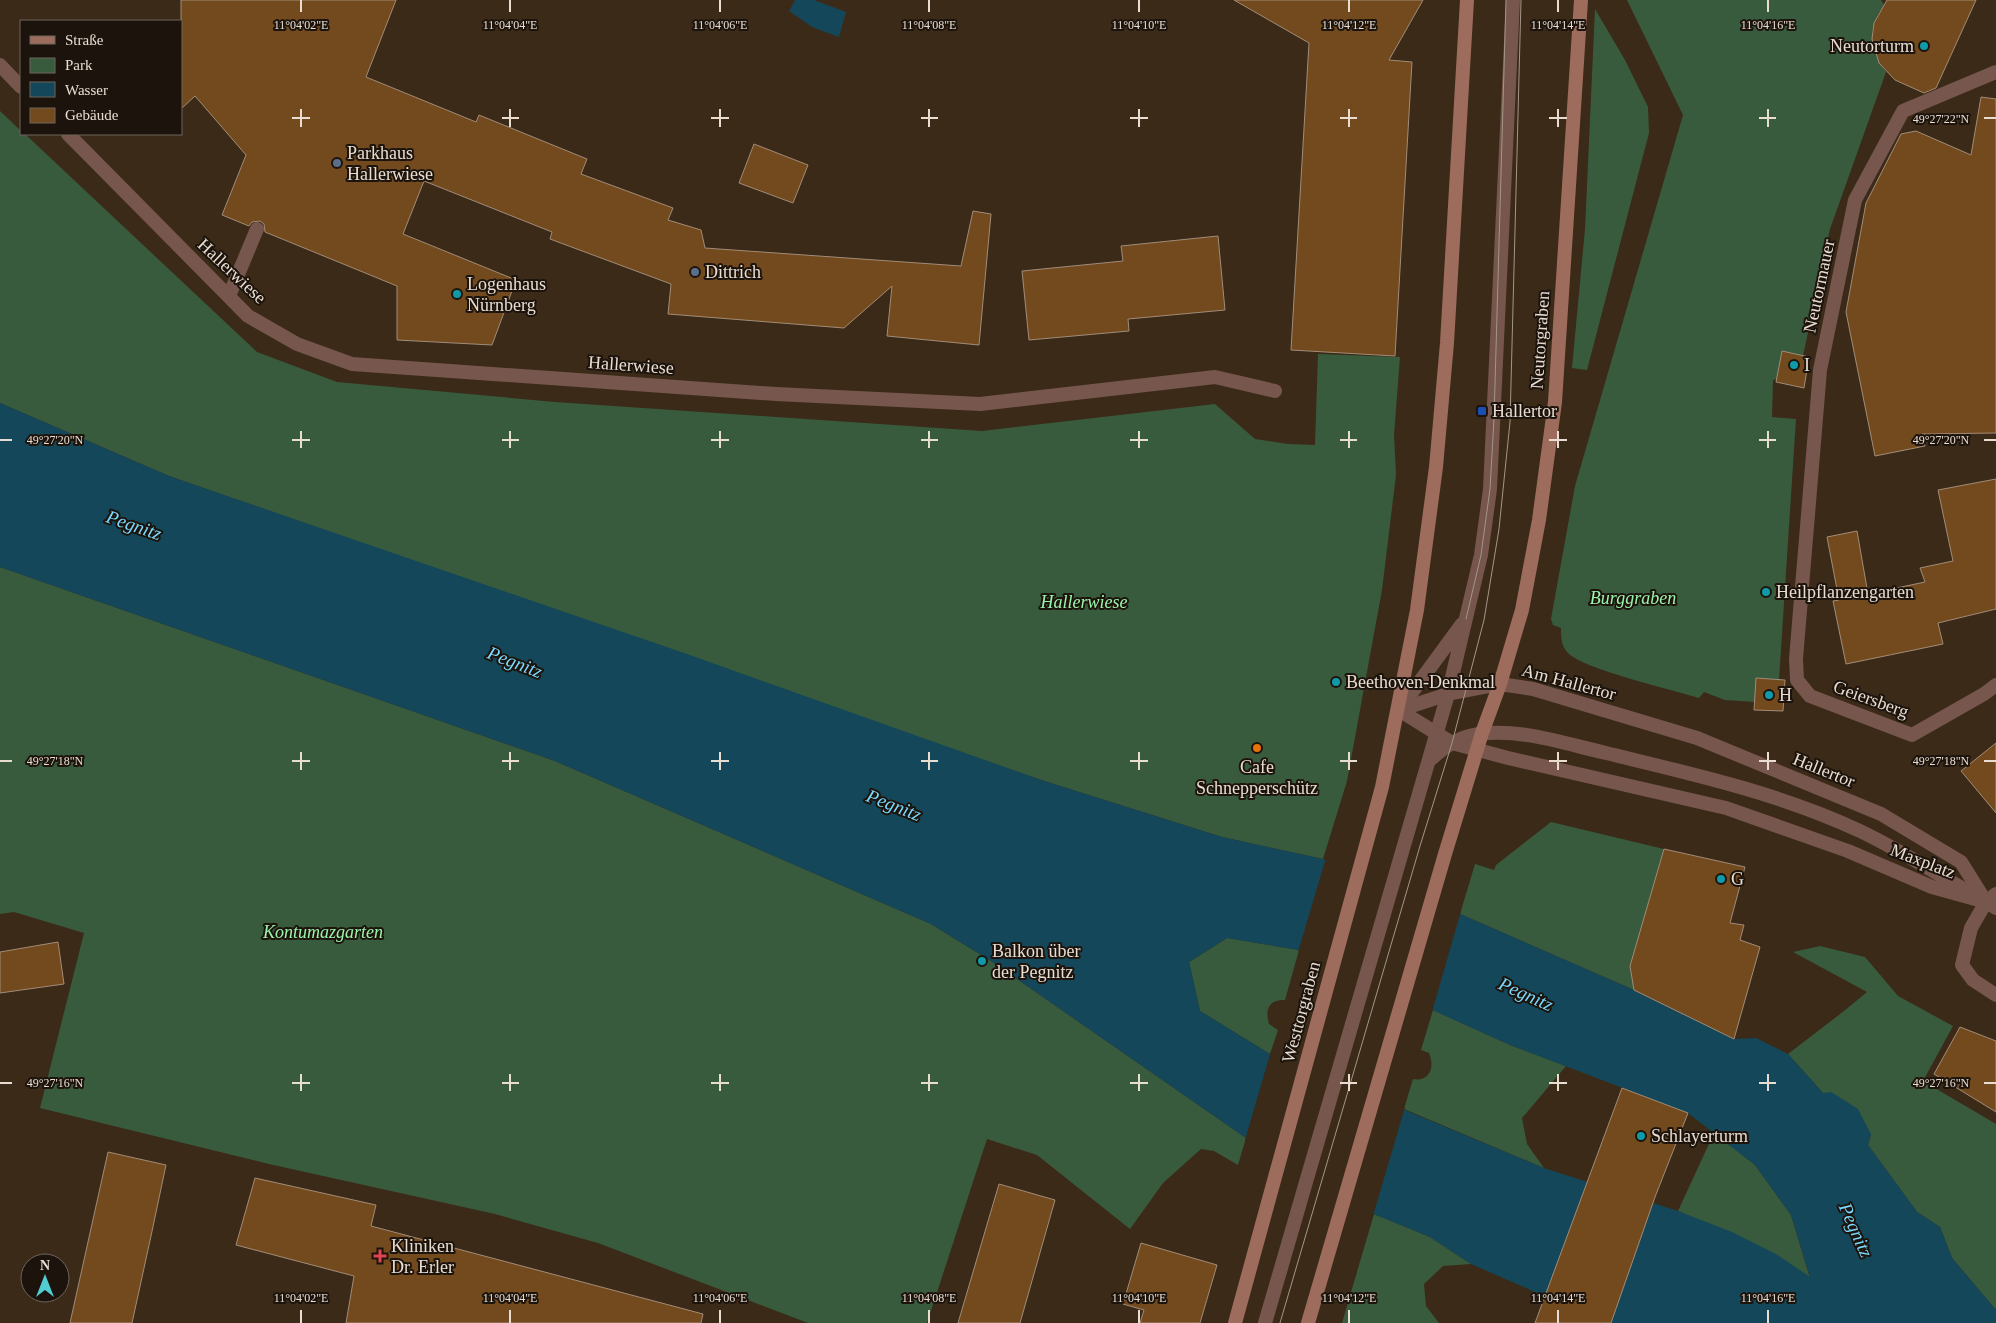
<svg xmlns="http://www.w3.org/2000/svg" width="1996" height="1323" viewBox="0 0 1996 1323" font-family="Georgia,serif">
<style>
.green{fill:#385b3e}
.water{fill:#144759;fill-rule:evenodd}
.pier{fill:#3b2a18}
.building{fill:#734a1d;stroke:#a28c78}
.lines{fill:none;stroke-linecap:round;stroke-linejoin:round}
.service{stroke:#76564d;stroke-width:14}
.pedestrian{stroke:#76564d;stroke-width:14}
.minor{stroke:#76564d;stroke-width:14}
.secondary{stroke:#9e6c5d;stroke-width:14}
.tram{stroke:#a49688;stroke-width:1}
.ticks{fill:none;stroke:#e9ddd2;stroke-width:2}
.culture-dot{fill:#0f9aa8;stroke:#1c140c;stroke-width:2}
.service-dot{fill:#5c6f8a;stroke:#1c140c;stroke-width:2}
.transit-dot{fill:#1a4fb4;stroke:#1c140c;stroke-width:2}
.food-dot{fill:#e8710a;stroke:#1c140c;stroke-width:2}
.health-dot{fill:#e0444e;stroke:#1c140c;stroke-width:2}
.labels{text-anchor:middle;dominant-baseline:central;stroke-width:4;stroke-linejoin:round;paint-order:stroke}
.poi-label{font-size:18px;fill:#e9ddd2;stroke:#1c140c;text-anchor:start}
.street-label{font-size:18px;fill:#e9ddd2;stroke:#1c140c}
.park-label{font-size:18px;font-style:italic;fill:#9bf4ab;stroke:#1c140c}
.water-label{font-size:19px;font-style:italic;fill:#79d9ff;stroke:#1c140c}
.ticks-label{font-size:12px;text-anchor:middle;fill:#e9ddd2;stroke:#1c140c;stroke-width:4;stroke-linejoin:round;paint-order:stroke}
</style>
<rect width="100%" height="100%" fill="#3b2a18"/>
<!-- green -->
<path class="green" d="M 1627,0 L 1881,0 L 1884,5 C 1881,10 1876,17 1874,23 C 1869,39 1876,59 1886,72 L 1830,229 L 1803,356 L 1782,352 L 1777,379 L 1773,380 L 1772,417 L 1796,419 L 1779,680 L 1756,678 L 1755,702 L 1725,700 L 1704,692 L 1699,698 C 1673,690 1583,669 1568,653 C 1561,646 1561,637 1561,628 L 1553,625 L 1551,619 L 1575,486 L 1683,115 Z
M 1595,9 L 1625,60 L 1648,107 L 1649,133 L 1587,370 L 1572,368 L 1585,229 Z
M 0,111 L 21,131 L 21,134 L 25,134 L 257,352 L 337,382 L 555,402 L 982,431 L 1215,404 L 1255,439 L 1288,444 L 1315,445 L 1318,354 L 1400,357 L 1394,435 L 1396,475 L 1382,590 L 1347,781 L 1323,859 L 1222,837 L 1041,780 L 169,476 L 0,403 Z
M 0,567 L 555,761 L 931,924 L 991,961 L 1246,1138 L 1238,1165 L 1214,1151 L 1201,1149 L 1163,1183 L 1130,1229 L 1037,1155 L 987,1139 L 927,1323 L 808,1323 L 598,1243 L 495,1214 L 269,1164 L 40,1108 L 84,933 L 14,912 L 0,914 Z
M 1551,822 L 1664,849 L 1630,966 L 1634,990 L 1460,914 L 1475,864 L 1494,870 L 1496,865 Z
M 1227,938 L 1299,950 L 1285,1000 C 1268,1000 1265,1009 1269,1024 L 1278,1030 L 1270,1054 L 1200,1011 L 1189,962 Z
M 1820,946 L 1865,957 L 1898,996 L 1953,1026 L 1923,1081 L 1996,1124 L 1996,1310 L 1952,1258 L 1940,1227 L 1917,1212 L 1868,1145 L 1871,1134 L 1823,1093 L 1788,1054 L 1844,1011 L 1867,992 L 1793,952 Z
M 1433,1010 L 1510,1045 L 1566,1066 L 1522,1118 L 1527,1144 L 1544,1168 L 1404,1109 L 1413,1079 C 1430,1082 1435,1067 1429,1053 L 1421,1050 Z
M 1714,1133 L 1755,1165 L 1791,1215 L 1810,1278 L 1775,1254 L 1678,1211 Z
M 1374,1214 L 1430,1237 L 1471,1264 L 1443,1266 L 1424,1284 L 1426,1306 L 1439,1323 L 1342,1323 Z"/>
<!-- water -->
<path class="water" d="M 795,0 L 814,0 L 846,12 L 839,37 L 812,27 L 789,11 Z
M 0,403 L 169,476 L 687,654 L 1041,780 L 1222,837 L 1323,859 L 1460,914 L 1634,990 L 1734,1039 L 1756,1038 L 1788,1054 L 1823,1093 L 1831,1092 L 1858,1109 L 1871,1134 L 1868,1145 L 1917,1212 L 1940,1227 L 1952,1258 L 1996,1310 L 1996,1323 L 1606,1323 L 1471,1264 L 1430,1237 L 1374,1214 L 1246,1138 L 991,961 L 931,924 L 555,761 L 0,567 ZM 1227,938 L 1299,950 L 1510,1045 L 1688,1113 L 1755,1165 L 1791,1215 L 1810,1277 L 1776,1254 L 1732,1232 L 1678,1211 L 1544,1168 L 1270,1054 L 1200,1011 L 1189,962 Z"/>
<!-- pier -->
<path class="pier" d="M 1326,858 L 1461,911 L 1432,1012 L 1298,952 Z
M 1271,1051 L 1405,1107 L 1373,1216 L 1245,1140 Z"/>
<!-- building -->
<path class="building" d="M 181,0 L 396,0 L 366,77 L 476,122 L 479,115 L 587,159 L 581,174 L 673,208 L 668,220 L 701,230 L 705,248 L 961,266 L 973,211 L 991,214 L 979,345 L 887,336 L 892,286 L 844,328 L 668,314 L 671,284 L 550,239 L 552,232 L 424,181 L 403,234 L 516,280 L 492,345 L 397,340 L 397,286 L 265,232 L 264,224 L 260,221 L 252,222 L 249,226 L 222,215 L 246,155 L 195,96 L 181,109 Z
M 1234,0 L 1423,0 L 1389,60 L 1412,62 L 1395,356 L 1291,350 L 1309,43 Z
M 1887,0 L 1976,0 L 1936,88 L 1924,93 L 1895,80 L 1879,63 L 1872,39 L 1874,23 Z
M 1981,97 L 1996,99 L 1996,433 L 1922,434 L 1925,446 L 1875,456 L 1846,312 L 1866,203 L 1901,134 L 1916,131 L 1971,155 Z
M 754,144 L 808,165 L 793,203 L 739,183 Z
M 1218,236 L 1225,310 L 1128,319 L 1129,331 L 1029,340 L 1022,271 L 1123,261 L 1121,246 Z
M 1782,351 L 1809,357 L 1804,388 L 1776,382 Z
M 1996,479 L 1996,609 L 1938,623 L 1943,644 L 1846,664 L 1833,601 L 1839,600 L 1827,537 L 1857,531 L 1868,594 L 1925,582 L 1920,568 L 1953,561 L 1938,490 Z
M 1756,678 L 1785,680 L 1783,711 L 1754,710 Z
M 1996,743 L 1996,813 L 1961,771 Z
M 1664,849 L 1745,867 L 1730,923 L 1744,925 L 1740,940 L 1760,947 L 1734,1039 L 1634,990 L 1630,966 Z
M 58,942 L 64,984 L 0,993 L 0,952 Z
M 1960,1027 L 1996,1041 L 1996,1112 L 1934,1074 Z
M 1622,1088 L 1688,1113 L 1655,1197 L 1611,1323 L 1535,1323 Z
M 108,1152 L 166,1165 L 151,1236 L 132,1323 L 70,1323 Z
M 255,1178 L 376,1205 L 371,1226 L 703,1314 L 701,1323 L 346,1323 L 354,1276 L 236,1245 Z
M 999,1184 L 1055,1200 L 1020,1323 L 958,1323 Z
M 1141,1243 L 1217,1265 L 1200,1323 L 1140,1323 L 1144,1310 L 1123,1304 Z"/>
<g class="lines">
<!-- service -->
<path class="service" d="M 229,296 L 257,229
M 1399,710 L 1462,624
M 1430,760 C 1445,746 1459,737 1479,734 C 1521,728 1566,744 1606,753 C 1692,774 1779,793 1860,831 C 1900,850 1939,875 1979,898
M 1265,1323 L 1448,694 L 1481,555 L 1490,489 L 1513,0"/>
<!-- pedestrian -->
<path class="pedestrian" d="M 1986,902 L 1996,894"/>
<!-- minor -->
<path class="minor" d="M 0,65 L 21,87
M 1996,72 L 1903,111 L 1855,200 L 1820,370 L 1796,659 L 1797,680 L 1810,696 L 1912,735 L 1984,694 L 1996,685
M 68,134 L 248,316 L 297,344 L 352,364 L 776,394 L 980,404 L 1215,377 L 1275,391
M 1399,710 L 1448,694 L 1500,684 L 1533,689 L 1697,738 L 1881,814 L 1961,862 L 1986,902
M 1399,710 L 1452,743 L 1508,758 L 1726,808 L 1848,851 L 1932,887 L 1986,902 L 1996,908
M 1986,902 L 1971,928 L 1962,965 L 1973,980 L 1996,995"/>
<!-- secondary -->
<path class="secondary" d="M 1235,1323 L 1382,787 L 1417,610 L 1436,467 L 1447,343 L 1467,0
M 1308,1323 L 1445,854 L 1482,733 L 1500,684 L 1522,610 L 1539,520 L 1555,402 L 1581,0"/>
<!-- tram -->
<path class="tram" d="M 1466,619 L 1481,555 L 1490,489 L 1494,419 L 1506,0
M 1280,1323 L 1420,846 L 1452,743 L 1484,620 L 1499,529 L 1510,422 L 1521,0"/>
</g>
<!-- ticks -->
<path class="ticks" d="M 301,0 L 301,12M 510,0 L 510,12M 720,0 L 720,12M 929,0 L 929,12M 1139,0 L 1139,12M 1349,0 L 1349,12M 1558,0 L 1558,12M 1768,0 L 1768,12M 301,109 L 301,127M 510,109 L 510,127M 720,109 L 720,127M 929,109 L 929,127M 1139,109 L 1139,127M 1349,109 L 1349,127M 1558,109 L 1558,127M 1768,109 L 1768,127M 292,118 L 310,118M 502,118 L 519,118M 711,118 L 729,118M 921,118 L 938,118M 1130,118 L 1148,118M 1340,118 L 1357,118M 1549,118 L 1567,118M 1759,118 L 1776,118M 1984,118 L 1996,118M 301,431 L 301,448M 510,431 L 510,448M 720,431 L 720,448M 929,431 L 929,448M 1139,431 L 1139,448M 1349,431 L 1349,448M 1558,431 L 1558,448M 1768,431 L 1768,448M 0,440 L 12,440M 292,440 L 310,440M 502,440 L 519,440M 711,440 L 729,440M 921,440 L 938,440M 1130,440 L 1148,440M 1340,440 L 1357,440M 1549,440 L 1567,440M 1759,440 L 1776,440M 1984,440 L 1996,440M 301,752 L 301,770M 510,752 L 510,770M 720,752 L 720,770M 929,752 L 929,770M 1139,752 L 1139,770M 1349,752 L 1349,770M 1558,752 L 1558,770M 1768,752 L 1768,770M 0,761 L 12,761M 292,761 L 310,761M 502,761 L 519,761M 711,761 L 729,761M 921,761 L 938,761M 1130,761 L 1148,761M 1340,761 L 1357,761M 1549,761 L 1567,761M 1759,761 L 1776,761M 1984,761 L 1996,761M 301,1074 L 301,1091M 510,1074 L 510,1091M 720,1074 L 720,1091M 929,1074 L 929,1091M 1139,1074 L 1139,1091M 1349,1074 L 1349,1091M 1558,1074 L 1558,1091M 1768,1074 L 1768,1091M 0,1083 L 12,1083M 292,1083 L 310,1083M 502,1083 L 519,1083M 711,1083 L 729,1083M 921,1083 L 938,1083M 1130,1083 L 1148,1083M 1340,1083 L 1357,1083M 1549,1083 L 1567,1083M 1759,1083 L 1776,1083M 1984,1083 L 1996,1083M 301,1310 L 301,1323M 510,1310 L 510,1323M 720,1310 L 720,1323M 929,1310 L 929,1323M 1139,1310 L 1139,1323M 1349,1310 L 1349,1323M 1558,1310 L 1558,1323M 1768,1310 L 1768,1323"/>
<!-- markers -->
<g class="culture-dot">
<circle cx="1924" cy="46" r="5"/>
<circle cx="457" cy="294" r="5"/>
<circle cx="1794" cy="365" r="5"/>
<circle cx="1766" cy="592" r="5"/>
<circle cx="1336" cy="682" r="5"/>
<circle cx="1769" cy="695" r="5"/>
<circle cx="1721" cy="879" r="5"/>
<circle cx="982" cy="961" r="5"/>
<circle cx="1641" cy="1136" r="5"/>
</g>
<g class="service-dot">
<circle cx="337" cy="163" r="5"/>
<circle cx="695" cy="272" r="5"/>
</g>
<rect class="transit-dot" x="1477" y="406" width="10" height="10" rx="2.5"/>
<circle class="food-dot" cx="1257" cy="748" r="5"/>
<path class="health-dot" d="M377.5 1248.5h5v5h5v5h-5v5h-5v-5h-5v-5h5z"/>
<g class="labels">
<!-- poi labels -->
<g class="poi-label">
<text x="1914" y="46" text-anchor="end">Neutorturm</text>
<text x="347" y="153">Parkhaus<tspan x="347" dy="21">Hallerwiese</tspan></text>
<text x="705" y="272">Dittrich</text>
<text x="467" y="284">Logenhaus<tspan x="467" dy="21">Nürnberg</tspan></text>
<text x="1804" y="365">I</text>
<text x="1492" y="411">Hallertor</text>
<text x="1776" y="592">Heilpflanzengarten</text>
<text x="1346" y="682">Beethoven-Denkmal</text>
<text x="1779" y="695">H</text>
<text x="1257" y="767" text-anchor="middle">Cafe<tspan x="1257" dy="21">Schnepperschütz</tspan></text>
<text x="1731" y="879">G</text>
<text x="992" y="951">Balkon über<tspan x="992" dy="21">der Pegnitz</tspan></text>
<text x="1651" y="1136">Schlayerturm</text>
<text x="391" y="1246">Kliniken<tspan x="391" dy="21">Dr. Erler</tspan></text>
</g>
<!-- street labels -->
<g class="street-label">
<text transform="translate(232 271) rotate(43)">Hallerwiese</text>
<text transform="translate(1819 286) rotate(-78)">Neutormauer</text>
<text transform="translate(1540 340) rotate(-86)">Neutorgraben</text>
<text transform="translate(631 365) rotate(4)">Hallerwiese</text>
<text transform="translate(1569 682) rotate(15)">Am Hallertor</text>
<text transform="translate(1871 699) rotate(20)">Geiersberg</text>
<text transform="translate(1824 770) rotate(22)">Hallertor</text>
<text transform="translate(1923 861) rotate(21)">Maxplatz</text>
<text transform="translate(1301 1012) rotate(-75)">Westtorgraben</text>
</g>
<!-- park labels -->
<g class="park-label">
<text x="1633" y="598">Burggraben</text>
<text x="1084" y="602">Hallerwiese</text>
<text x="323" y="932">Kontumazgarten</text>
</g>
<!-- water labels -->
<g class="water-label">
<text transform="translate(134 525) rotate(19)">Pegnitz</text>
<text transform="translate(515 662) rotate(21)">Pegnitz</text>
<text transform="translate(894 805) rotate(21)">Pegnitz</text>
<text transform="translate(1526 994) rotate(24)">Pegnitz</text>
<text transform="translate(1856 1230) rotate(66)">Pegnitz</text>
</g>
</g>
<g class="ticks-label">
<text x="301" y="29">11°04'02"E</text>
<text x="510" y="29">11°04'04"E</text>
<text x="720" y="29">11°04'06"E</text>
<text x="929" y="29">11°04'08"E</text>
<text x="1139" y="29">11°04'10"E</text>
<text x="1349" y="29">11°04'12"E</text>
<text x="1558" y="29">11°04'14"E</text>
<text x="1768" y="29">11°04'16"E</text>
<text x="1941" y="123">49°27'22"N</text>
<text x="55" y="444">49°27'20"N</text>
<text x="1941" y="444">49°27'20"N</text>
<text x="55" y="765">49°27'18"N</text>
<text x="1941" y="765">49°27'18"N</text>
<text x="55" y="1087">49°27'16"N</text>
<text x="1941" y="1087">49°27'16"N</text>
<text x="301" y="1302">11°04'02"E</text>
<text x="510" y="1302">11°04'04"E</text>
<text x="720" y="1302">11°04'06"E</text>
<text x="929" y="1302">11°04'08"E</text>
<text x="1139" y="1302">11°04'10"E</text>
<text x="1349" y="1302">11°04'12"E</text>
<text x="1558" y="1302">11°04'14"E</text>
<text x="1768" y="1302">11°04'16"E</text>
</g>
<!-- legend -->
<rect x="20" y="20" width="162" height="115" fill="#1c140c" stroke="#6e645b"/>
<rect x="30" y="36" width="25" height="8" fill="#9e6c5d" stroke="#6e645b"/>
<text x="65" y="45" font-size="15" fill="#e9ddd2">Straße</text>
<rect x="30" y="58" width="25" height="15" fill="#385b3e" stroke="#6e645b"/>
<text x="65" y="70" font-size="15" fill="#e9ddd2">Park</text>
<rect x="30" y="82" width="25" height="15" fill="#144759" stroke="#6e645b"/>
<text x="65" y="95" font-size="15" fill="#e9ddd2">Wasser</text>
<rect x="30" y="108" width="25" height="15" fill="#734a1d" stroke="#6e645b"/>
<text x="65" y="120" font-size="15" fill="#e9ddd2">Gebäude</text>
<!-- north arrow -->
<g transform="translate(45 1278)"><circle r="24" fill="#1c140c" stroke="#6e645b"/>
<path d="M0-4L9 19L0 12L-9 19Z" fill="#51ccd1"/>
<text y="-8" font-size="14" font-weight="bold" text-anchor="middle" fill="#e9ddd2">N</text>
</g>
</svg>
